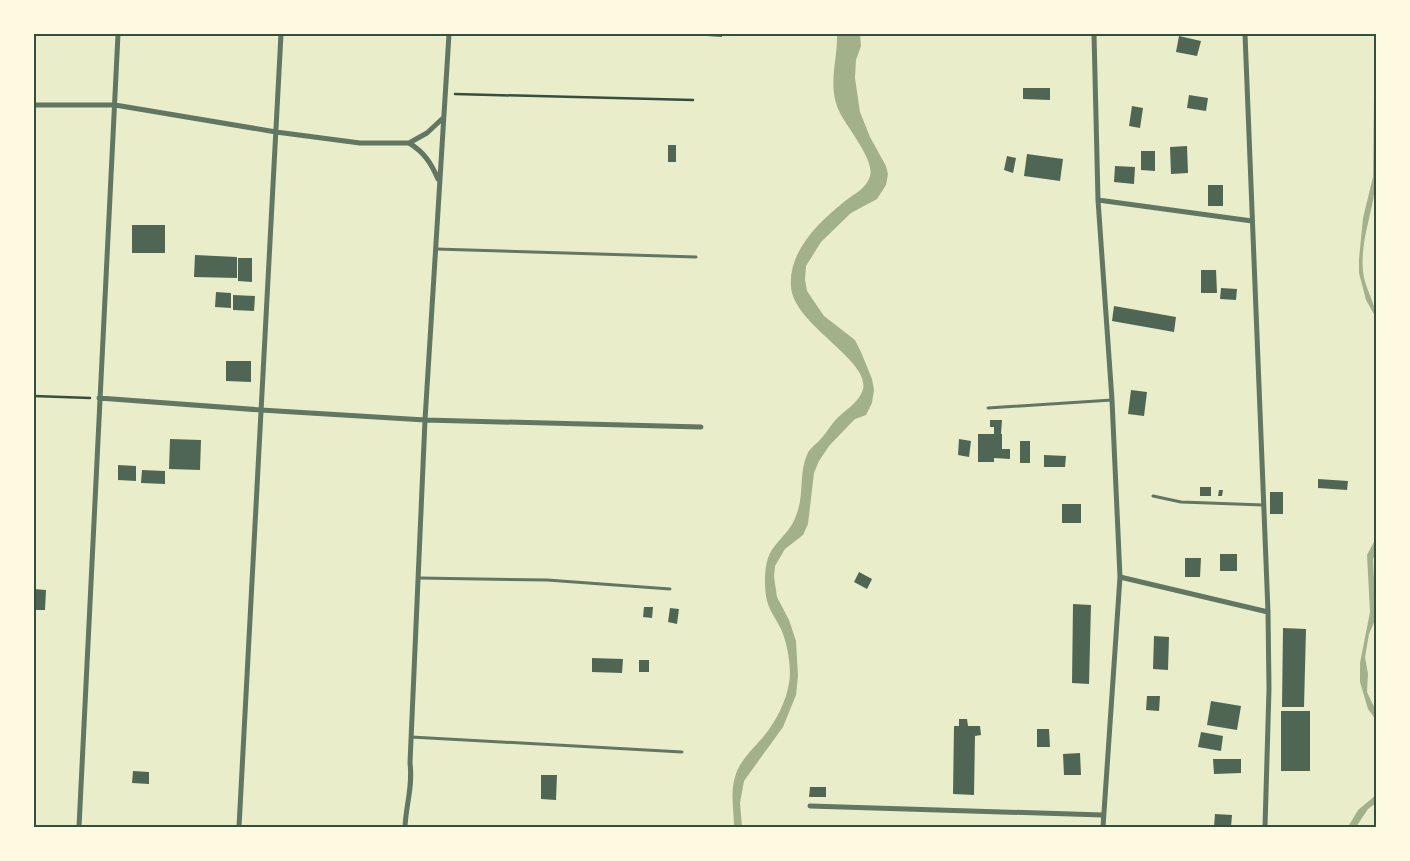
<svg xmlns="http://www.w3.org/2000/svg" width="1410" height="861" viewBox="0 0 1410 861" font-family="'Titillium Web',sans-serif">
<style>
.water{fill:#a3b18a}
.building{fill:#4f6655}
.lines{fill:none;stroke-linecap:round;stroke-linejoin:round}
.path{stroke:#344e41;stroke-width:2.5}
.service{stroke:#617663;stroke-width:3}
.minor{stroke:#617663;stroke-width:5}
.neatline{fill:none;stroke:#344e41;stroke-width:2}
</style>
<rect width="100%" height="100%" fill="#e9edc9"/>
<!-- water -->
<path class="water" d="M 837,34 L 860,34 L 861,46 L 856,60 L 855,78 L 860,112 L 870,137 L 886,166 L 888,174 L 886,185 L 877,199 L 851,213 L 821,242 L 806,266 L 805,280 L 807,291 L 824,316 L 855,340 L 861,352 L 872,379 L 874,390 L 872,403 L 866,415 L 855,419 L 850,424 L 829,446 L 819,461 L 814,473 L 808,524 L 803,535 L 785,549 L 775,566 L 774,577 L 777,597 L 789,620 L 796,641 L 798,676 L 796,695 L 783,727 L 744,781 L 740,803 L 742,827 L 734,827 C 734,811 730,793 735,777 C 739,761 754,748 764,736 C 776,721 786,702 789,683 C 792,668 787,642 781,629 C 775,617 768,609 766,596 C 764,581 764,559 774,547 C 783,535 792,529 797,513 C 804,495 799,472 807,455 C 809,449 815,445 819,441 C 825,435 828,429 833,423 C 842,411 859,404 863,389 C 870,360 794,325 791,287 C 788,251 819,222 845,201 C 854,194 867,188 870,176 C 875,160 846,126 839,111 C 827,85 838,60 837,34 Z
M 1376,79 C 1376,112 1378,146 1376,179 C 1374,210 1360,239 1363,271 C 1364,287 1376,303 1376,318 L 1366,300 L 1359,273 L 1359,259 L 1363,218 L 1373,177 L 1374,96 Z
M 1376,538 L 1376,552 L 1373,559 L 1376,618 L 1369,634 L 1365,657 L 1368,674 L 1367,692 L 1376,711 L 1376,720 L 1368,709 L 1360,682 L 1360,663 L 1370,612 L 1367,555 Z
M 1376,795 L 1376,803 L 1368,809 L 1356,827 L 1348,827 L 1358,810 Z"/>
<!-- building -->
<path class="building" d="M 692,34 L 722,34 L 722,37 L 692,35 Z
M 1179,36 L 1201,41 L 1197,56 L 1176,52 Z
M 1023,88 L 1050,88 L 1050,100 L 1023,99 Z
M 1189,95 L 1208,98 L 1206,111 L 1187,108 Z
M 1132,106 L 1143,108 L 1140,128 L 1129,126 Z
M 668,145 L 676,145 L 676,162 L 668,162 Z
M 1187,146 L 1188,173 L 1171,174 L 1170,147 Z
M 1141,151 L 1155,151 L 1155,171 L 1141,170 Z
M 1027,154 L 1063,159 L 1060,181 L 1024,176 Z
M 1007,156 L 1016,158 L 1013,173 L 1004,170 Z
M 1115,166 L 1135,167 L 1134,184 L 1114,182 Z
M 1208,185 L 1223,185 L 1223,206 L 1208,206 Z
M 132,225 L 165,225 L 165,253 L 132,253 Z
M 195,255 L 237,257 L 237,278 L 194,277 Z
M 238,258 L 252,258 L 252,282 L 238,281 Z
M 1201,270 L 1216,270 L 1217,293 L 1201,293 Z
M 1221,288 L 1237,289 L 1236,300 L 1220,299 Z
M 216,292 L 231,293 L 231,308 L 215,307 Z
M 233,295 L 255,296 L 254,311 L 233,310 Z
M 1114,306 L 1176,317 L 1174,332 L 1112,321 Z
M 226,361 L 251,361 L 251,382 L 226,381 Z
M 1131,390 L 1147,392 L 1144,416 L 1128,414 Z
M 990,420 L 1002,420 L 1001,434 L 1002,434 L 1002,449 L 1010,449 L 1010,459 L 994,458 L 994,462 L 978,462 L 978,434 L 994,434 L 994,427 L 990,427 Z
M 170,439 L 201,440 L 200,470 L 169,469 Z
M 959,439 L 971,441 L 969,457 L 958,455 Z
M 1020,441 L 1030,441 L 1030,463 L 1020,463 Z
M 1044,455 L 1066,456 L 1065,467 L 1044,467 Z
M 118,465 L 136,466 L 136,481 L 118,480 Z
M 142,470 L 165,471 L 165,484 L 141,483 Z
M 1318,479 L 1348,481 L 1347,490 L 1318,488 Z
M 1200,487 L 1211,487 L 1211,496 L 1200,496 Z
M 1219,490 L 1223,490 L 1222,496 L 1218,496 Z
M 1270,492 L 1283,492 L 1283,514 L 1270,514 Z
M 1062,504 L 1081,504 L 1081,523 L 1062,523 Z
M 1220,554 L 1237,554 L 1237,571 L 1220,571 Z
M 1185,558 L 1201,558 L 1200,577 L 1185,577 Z
M 859,572 L 872,579 L 867,589 L 854,582 Z
M 34,589 L 46,590 L 45,610 L 34,610 Z
M 1073,604 L 1091,605 L 1089,684 L 1072,683 Z
M 644,607 L 653,607 L 652,618 L 643,617 Z
M 670,608 L 679,609 L 677,624 L 668,622 Z
M 1283,628 L 1306,629 L 1304,707 L 1282,707 Z
M 1154,636 L 1169,637 L 1168,670 L 1153,669 Z
M 592,658 L 623,659 L 622,673 L 592,672 Z
M 639,660 L 649,660 L 649,672 L 639,672 Z
M 1147,696 L 1160,696 L 1159,711 L 1146,710 Z
M 1211,701 L 1241,706 L 1237,730 L 1207,725 Z
M 1281,711 L 1310,711 L 1310,771 L 1281,771 Z
M 959,719 L 967,719 L 968,726 L 980,726 L 981,735 L 975,736 L 974,795 L 953,794 L 954,726 L 959,726 Z
M 1037,729 L 1049,729 L 1050,747 L 1037,747 Z
M 1201,732 L 1223,736 L 1221,751 L 1198,747 Z
M 1080,753 L 1081,775 L 1064,775 L 1063,754 Z
M 1213,759 L 1241,759 L 1241,773 L 1214,774 Z
M 133,771 L 149,772 L 149,784 L 132,783 Z
M 541,775 L 557,775 L 556,800 L 541,799 Z
M 810,787 L 826,787 L 826,797 L 809,797 Z
M 1215,814 L 1232,815 L 1231,827 L 1214,827 Z"/>
<g class="lines">
<!-- path -->
<path class="path" d="M 455,94 L 693,100
M 34,396 L 90,398"/>
<!-- service -->
<path class="service" d="M 436,249 L 696,257
M 988,408 L 1112,400
M 1153,496 L 1181,502 L 1263,505
M 419,578 L 547,580 L 670,589
M 411,737 L 682,752"/>
<!-- minor -->
<path class="minor" d="M 1094,34 L 1098,200 L 1112,400 L 1120,577 L 1103,827
M 1245,34 L 1268,612 L 1269,689 L 1265,827
M 34,105 L 115,105 L 276,132 L 360,143 L 409,143 L 427,133 L 442,119
M 409,143 C 424,152 431,163 438,179
M 1098,200 L 1252,221
M 99,398 L 261,410 L 425,420 L 701,427
M 1120,577 L 1268,612
M 810,806 L 1103,815
M 79,827 L 118,34
M 239,827 L 281,34
M 405,827 C 406,804 413,787 410,763 L 425,420 L 449,34"/>
</g>
<!-- border -->
<rect width="1410" height="861" fill="none" stroke="#fefae0" stroke-width="70"/>
<rect x="35" y="35" width="1340" height="791" class="neatline"/>
</svg>
